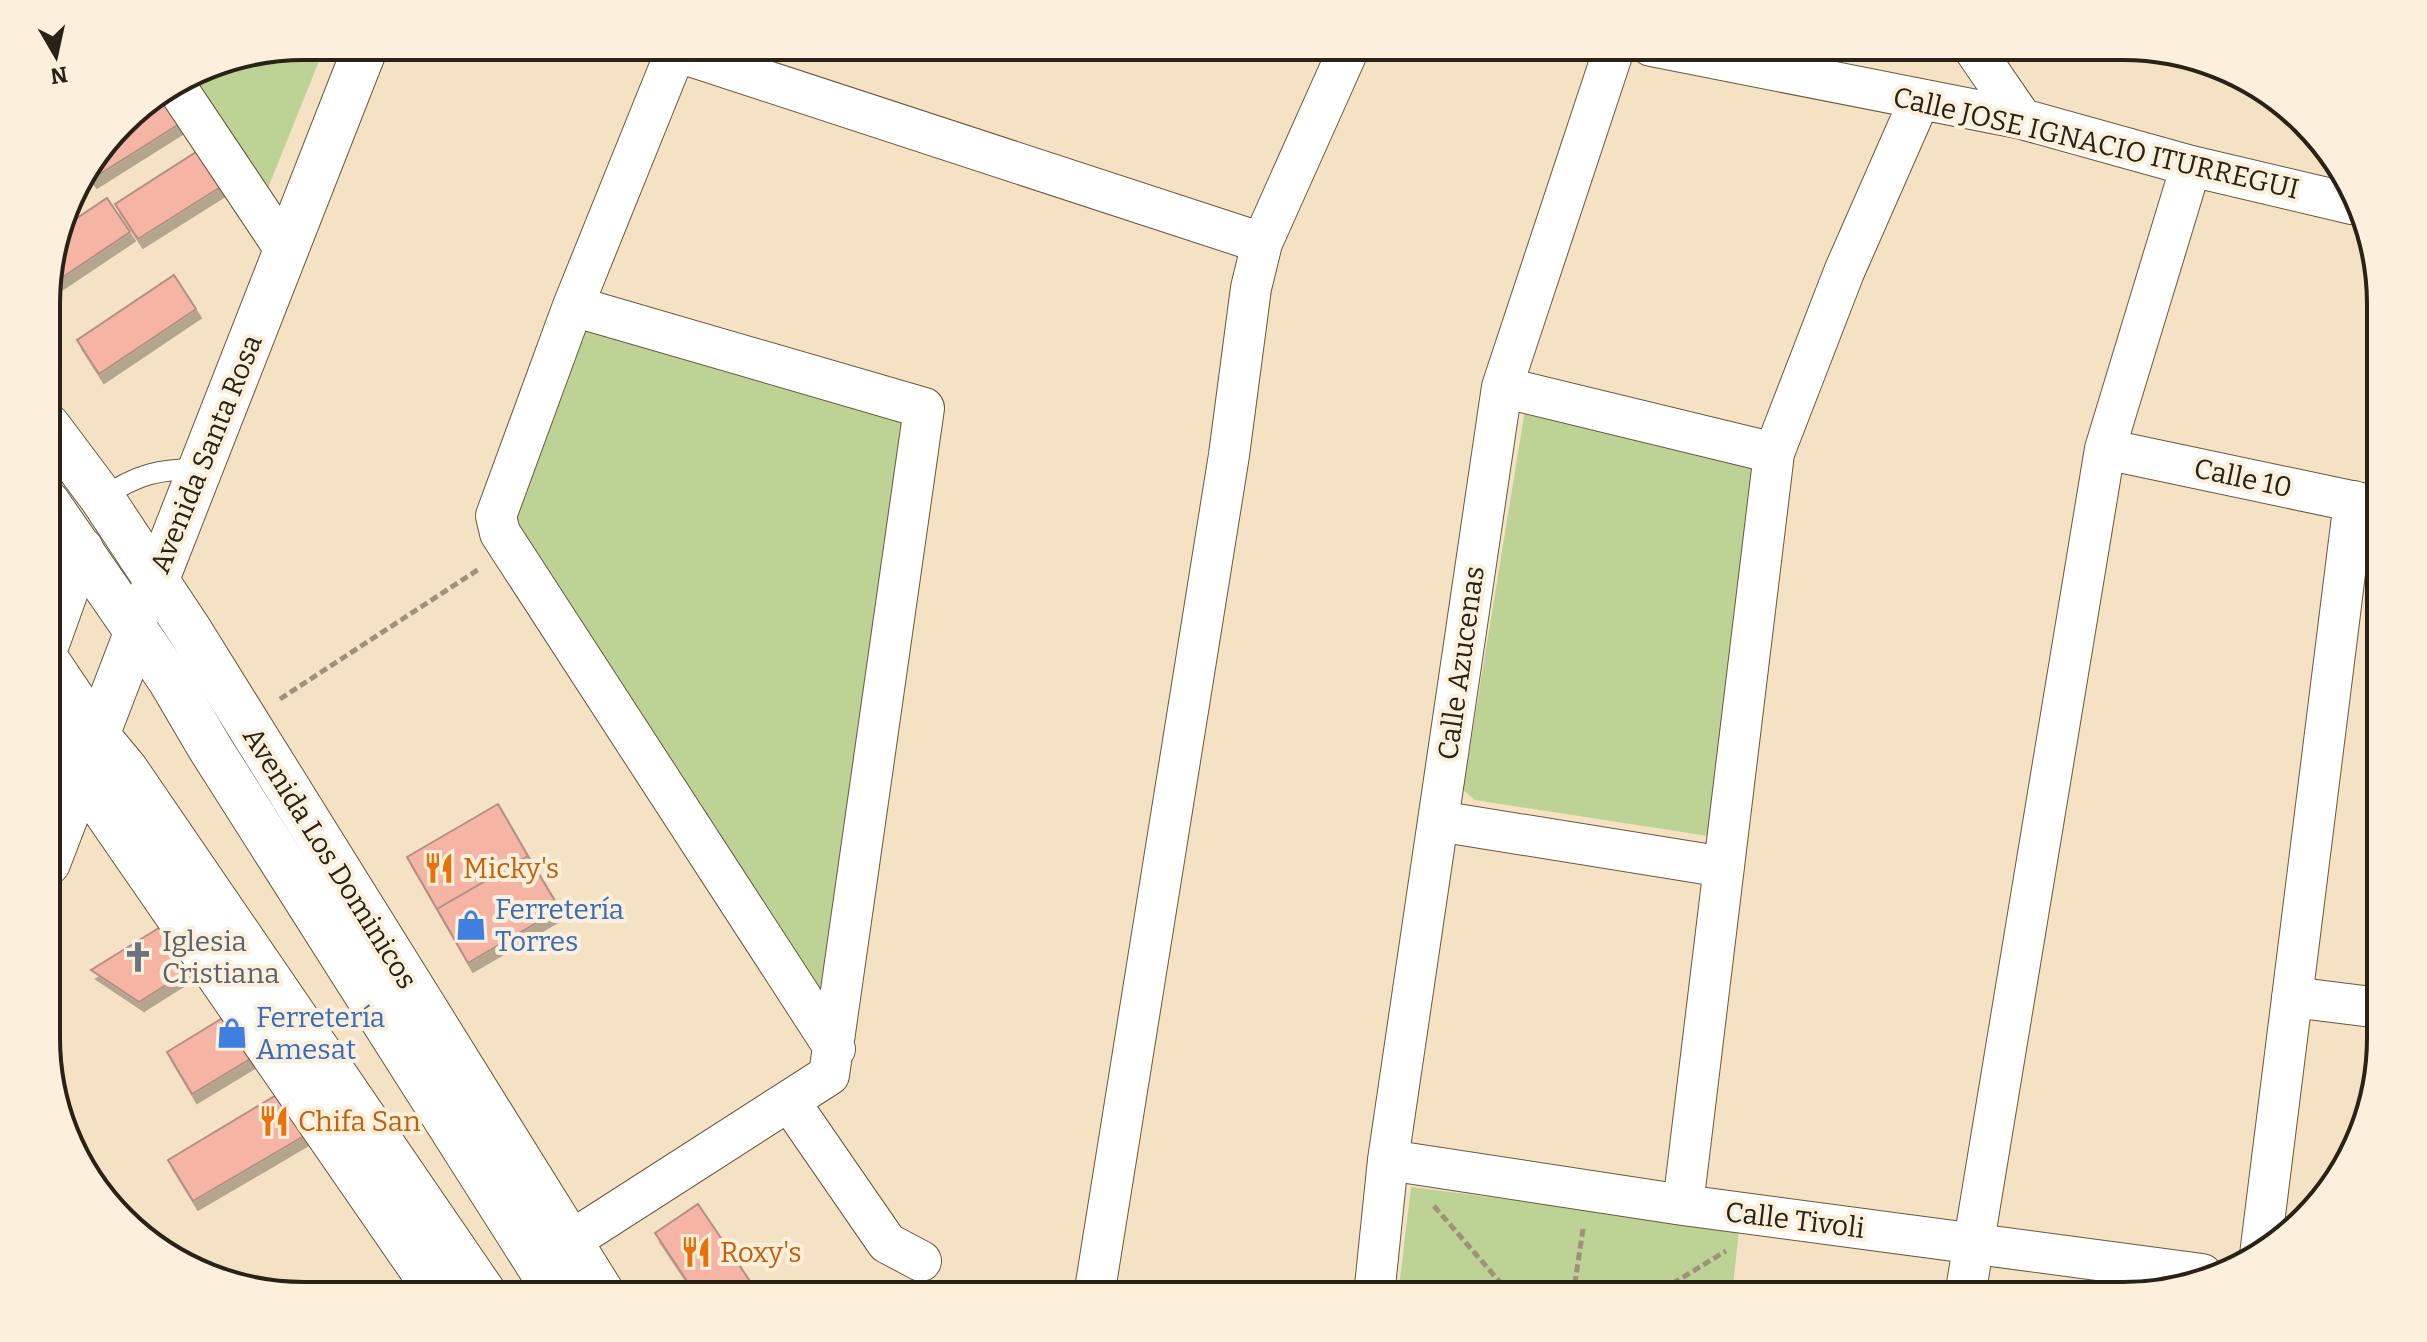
<svg xmlns="http://www.w3.org/2000/svg" width="2427" height="1342" viewBox="0 0 2427 1342" font-family="Bitter,serif">
<style>
.green{fill:#bcd395}
.building{fill:#f6b5a4;stroke:#b38f85;stroke-width:2;filter:url(#shadow)}
.lines{fill:none;stroke-linecap:round;stroke-linejoin:round}
.service-casing{stroke:#69583d;stroke-width:22}
.minor-casing{stroke:#69583d;stroke-width:42}
.tertiary-casing{stroke:#69583d;stroke-width:46}
.secondary-casing{stroke:#69583d;stroke-width:46}
.path{stroke:#9f917b;stroke-width:5;stroke-dasharray:8 4;stroke-linecap:butt}
.service{stroke:#fff;stroke-width:20}
.minor{stroke:#fff;stroke-width:40}
.tertiary{stroke:#fff;stroke-width:44}
.secondary{stroke:#fff;stroke-width:44}
.labels{text-anchor:middle;dominant-baseline:central;stroke-width:8;stroke-linejoin:round;paint-order:stroke}
.street-label{font-size:28px;fill:#292217;stroke:#fcf0dd}
.food-label{font-size:28px;fill:#c56008;stroke:#fcf0dd;text-anchor:start}
.shop-label{font-size:28px;fill:#366cbe;stroke:#fcf0dd;text-anchor:start}
.worship-label{font-size:28px;fill:#5b616d;stroke:#fcf0dd;text-anchor:start}
.rim{fill:none;stroke:#292217;stroke-width:4}
</style>
<defs>
<filter id="shadow"><feDropShadow dx="5" dy="9" stdDeviation="0" flood-color="#0004"/></filter>
</defs>
<rect width="100%" height="100%" fill="#f5e1c3"/>
<!-- green -->
<path class="green" d="M 304,46 L 325,46 L 268,188 L 192,74 L 206,66 Z
M 582,323 L 909,417 L 824,1001 L 509,516 Z
M 1526,404 L 1764,456 L 1708,836 L 1475,800 L 1463,790 Z
M 1411,1187 L 1739,1229 L 1732,1296 L 1398,1296 Z"/>
<!-- building -->
<path class="building" d="M 165,91 L 184,121 L 92,179 L 87,172 L 134,110 Z
M 207,145 L 230,181 L 138,239 L 115,204 Z
M 107,198 L 130,232 L 48,287 L 48,271 L 61,229 Z
M 174,275 L 196,309 L 99,374 L 77,340 Z
M 498,804 L 528,856 L 437,909 L 407,857 Z
M 528,856 L 560,909 L 468,963 L 437,909 Z
M 170,921 L 198,965 L 139,1002 L 91,970 Z
M 229,1014 L 255,1056 L 192,1094 L 167,1052 Z
M 278,1094 L 304,1136 L 193,1201 L 168,1160 Z
M 698,1204 L 760,1296 L 697,1296 L 655,1233 Z"/>
<g class="lines">
<defs>
<path id="service" d="M 102,498 C 137,474 159,469 200,469"/>
<path id="minor" d="M 678,46 L 573,306 L 496,516 L 500,533 L 835,1049
M 1651,46 L 2022,119 L 2191,166 L 2352,204
M 1972,46 L 2022,119
M 675,51 L 1262,243
M 175,85 L 286,251
M 1502,387 L 1774,453
M 2105,449 L 2380,507
M 1438,821 L 1724,867
M 2292,997 L 2380,1008
M 789,1101 L 887,1243 L 921,1261
M 1388,1160 L 1683,1205 L 2202,1274
M 1683,1205 L 1774,453 L 1844,272 L 1920,99
M 569,1242 L 829,1075 L 924,408 L 573,306
M 2260,1255 L 2354,501
M 1094,1296 L 1229,455 L 1251,288 L 1262,243 L 1350,46
M 1374,1296 L 1388,1160 L 1502,387 L 1615,46
M 1965,1296 L 2105,449 L 2191,166"/>
<path id="tertiary" d="M 48,426 L 102,498 L 190,631 L 604,1296
M 148,602 L 366,46
M 48,728 L 440,1296"/>
<path id="secondary" d="M 48,503 L 170,680 L 210,748 L 558,1296
M 48,641 L 81,549
M 48,662 L 97,735 L 126,770 L 486,1296
M 48,863 L 137,631"/>
</defs>
<!-- service casing -->
<use href="#service" class="service-casing"/>
<!-- minor casing -->
<use href="#minor" class="minor-casing"/>
<!-- tertiary casing -->
<use href="#tertiary" class="tertiary-casing"/>
<!-- secondary casing -->
<use href="#secondary" class="secondary-casing"/>
<!-- path -->
<path class="path" d="M 280,699 L 479,569
M 1434,1206 L 1512,1296
M 1573,1296 L 1583,1229
M 1652,1296 L 1726,1251"/>
<!-- service -->
<use href="#service" class="service"/>
<!-- minor -->
<use href="#minor" class="minor"/>
<!-- tertiary -->
<use href="#tertiary" class="tertiary"/>
<!-- secondary -->
<use href="#secondary" class="secondary"/>
</g>
<!-- icons -->
<defs>
<symbol id="restaurant-bare" viewBox="-9 -9 18 18"><path d="M-5-6h1v4h1v-4h1v4h1v-4h1v5L-1.5 .5V6h-2V.5L-5-1ZM5-6V6H3V1.5H1.5Q1.5-4 5-6Z" fill="#e8710a" stroke="#fcf0dd" stroke-width="2.5" paint-order="stroke"/></symbol>
<symbol id="shop-bare" viewBox="-9 -9 18 18"><path d="M-5-2.5h2.3a2.7 3.5 0 0 1 5.4 0H5L5.5 6h-11ZM-1.5-2.5h3a1.5 2.3 0 0 0-3 0Z" fill="#3f7fe0" stroke="#fcf0dd" stroke-width="2.5" paint-order="stroke"/></symbol>
<symbol id="church-bare" viewBox="-9 -9 18 18"><path d="M-1.2-6h2.4v3.5h3.3v2.4h-3.3V6h-2.4V-.1h-3.3v-2.4h3.3Z" fill="#6b7280" stroke="#fcf0dd" stroke-width="2.5" paint-order="stroke"/></symbol>
</defs>
<g fill-rule="evenodd">
<use href="#restaurant-bare" x="417" y="846" width="44" height="44"/>
<use href="#shop-bare" x="449" y="903" width="44" height="44"/>
<use href="#church-bare" x="116" y="935" width="44" height="44"/>
<use href="#shop-bare" x="210" y="1011" width="44" height="44"/>
<use href="#restaurant-bare" x="252" y="1099" width="44" height="44"/>
<use href="#restaurant-bare" x="674" y="1230" width="44" height="44"/>
</g>
<g class="labels">
<!-- street labels -->
<g class="street-label">
<text transform="translate(2096 143) rotate(13)">Calle JOSE IGNACIO ITURREGUI</text>
<text transform="translate(206 454) rotate(-68)">Avenida Santa Rosa</text>
<text transform="translate(2243 478) rotate(12)">Calle 10</text>
<text transform="translate(1461 663) rotate(-82)">Calle Azucenas</text>
<text transform="translate(330 858) rotate(58)">Avenida Los Dominicos</text>
<text transform="translate(1795 1220) rotate(7)">Calle Tivoli</text>
</g>
<!-- food labels -->
<g class="food-label">
<text x="463" y="868">Micky's</text>
<text x="298" y="1121">Chifa San</text>
<text x="720" y="1252">Roxy's</text>
</g>
<!-- shop labels -->
<g class="shop-label">
<text x="495" y="909">Ferretería<tspan x="495" dy="32">Torres</tspan></text>
<text x="256" y="1017">Ferretería<tspan x="256" dy="32">Amesat</tspan></text>
</g>
<!-- worship labels -->
<g class="worship-label">
<text x="162" y="941">Iglesia<tspan x="162" dy="32">Cristiana</tspan></text>
</g>
</g>
<!-- crop -->
<path d="M0 0H2427V1342H0ZM304 60H2123A244 244 0 0 1 2367 304V1038A244 244 0 0 1 2123 1282H304A244 244 0 0 1 60 1038V304A244 244 0 0 1 304 60Z" fill="#fcf0dd" fill-rule="evenodd"/>
<path class="rim" d="M304 60H2123A244 244 0 0 1 2367 304V1038A244 244 0 0 1 2123 1282H304A244 244 0 0 1 60 1038V304A244 244 0 0 1 304 60Z"/>
<!-- north arrow -->
<g transform="translate(56 56) rotate(171)" stroke="#fcf0dd" stroke-width="6" paint-order="stroke">
<path d="M0-6L14 30L0 20L-14 30Z" fill="#292217"/>
<text y="-12" font-size="22" font-weight="bold" text-anchor="middle" fill="#292217">N</text>
</g>
</svg>
